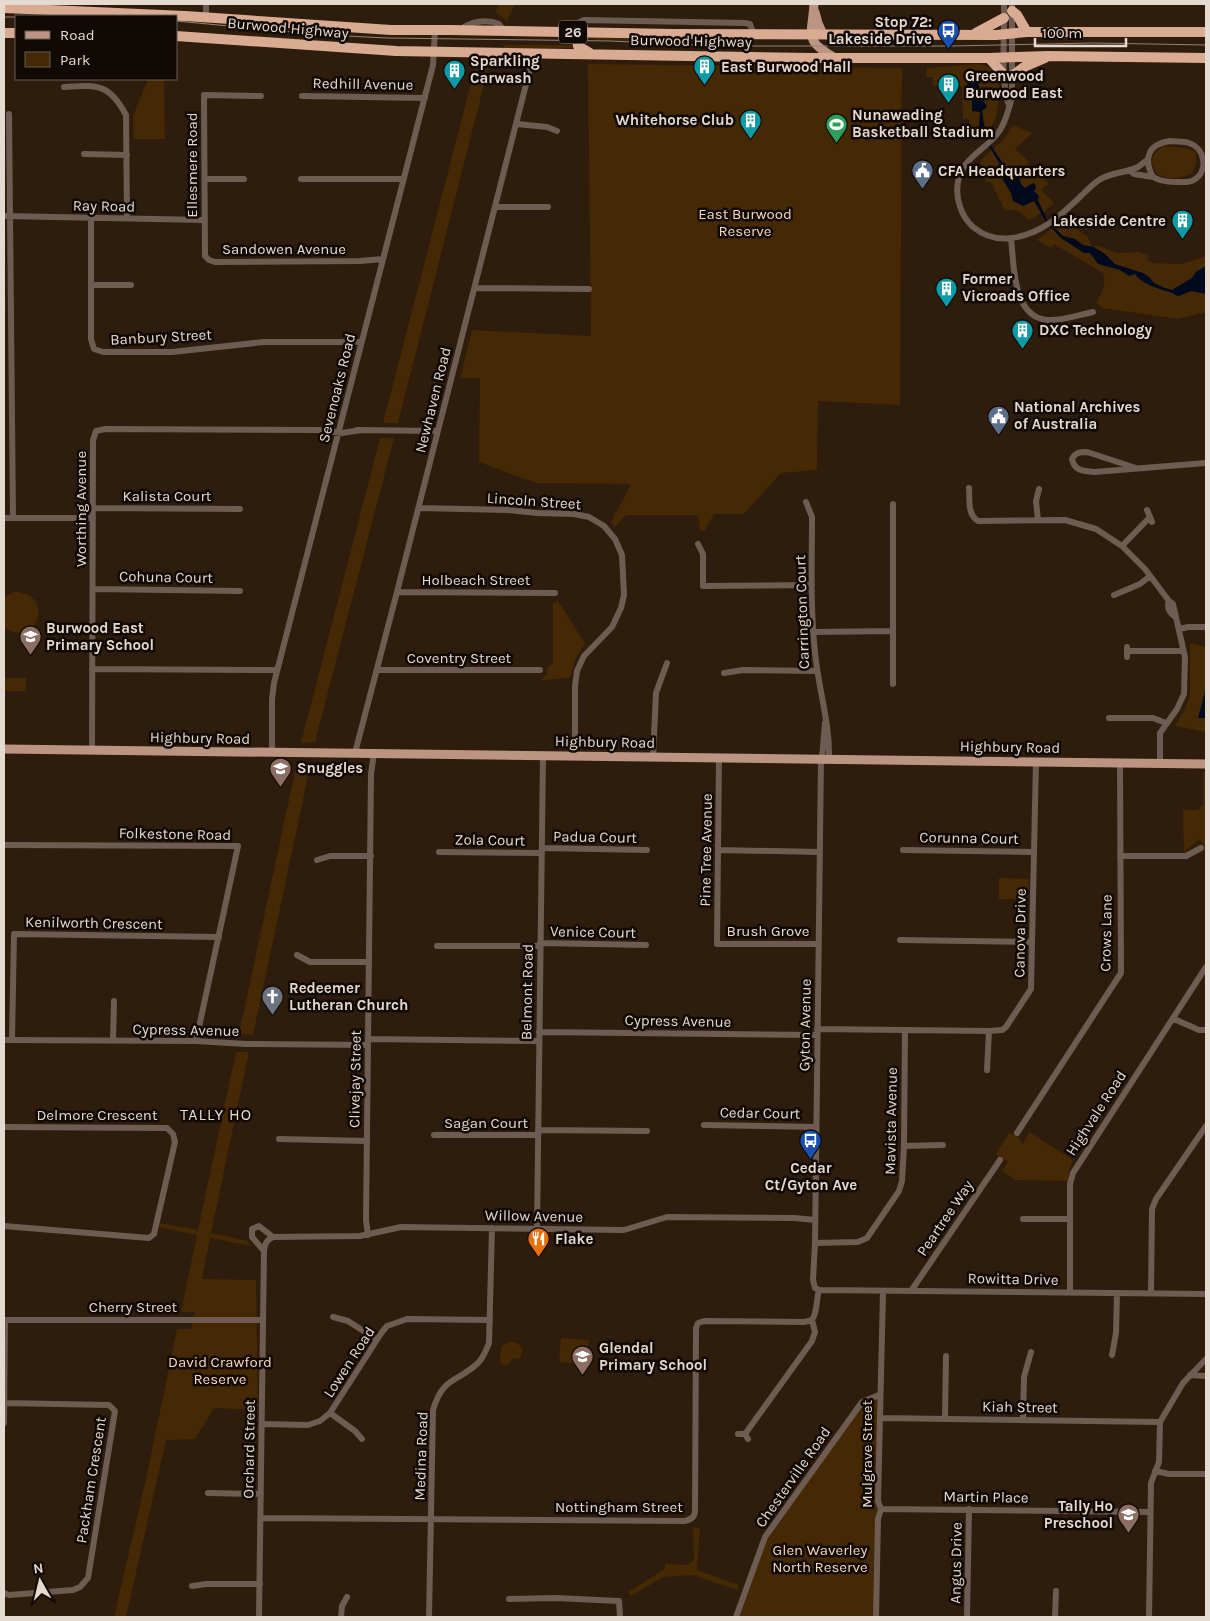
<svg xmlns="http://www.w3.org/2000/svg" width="1210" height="1621" viewBox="0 0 1210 1621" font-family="Karla,sans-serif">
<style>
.green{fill:#452804}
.water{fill:#000a1e}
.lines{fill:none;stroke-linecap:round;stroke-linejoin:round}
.minor{stroke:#6e5b52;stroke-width:6}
.major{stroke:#bb9581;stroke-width:9}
.highway{stroke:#daab93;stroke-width:10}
.tram{stroke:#928577;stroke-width:1}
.labels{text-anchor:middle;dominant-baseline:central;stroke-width:5;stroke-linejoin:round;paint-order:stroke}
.shield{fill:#100904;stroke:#a59b92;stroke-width:1}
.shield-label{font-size:14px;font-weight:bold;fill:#e5dacf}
.poi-label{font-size:15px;font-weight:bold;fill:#e5dacf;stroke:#100904;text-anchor:start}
.street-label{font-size:15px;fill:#e5dacf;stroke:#100904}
.park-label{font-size:15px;fill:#fad9b9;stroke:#100904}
.neighbourhood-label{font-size:16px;letter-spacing:1px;fill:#e5dacf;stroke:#100904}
</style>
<rect width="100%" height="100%" fill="#2e1d0c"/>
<!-- green -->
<path class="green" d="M 499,4 L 515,4 L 507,21 L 496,12 Z
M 582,37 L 666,41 L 665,42 L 579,39 Z
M 504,45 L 575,45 L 577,48 L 504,48 Z
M 476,64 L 489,65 L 398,423 L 383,423 Z
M 588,64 L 902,68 L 900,405 L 818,401 L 817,470 L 781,473 L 744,514 L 714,514 L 705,530 L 700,531 L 698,515 L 626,515 L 615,527 L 611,522 L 631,484 L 536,483 L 479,462 L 480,378 L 460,378 L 472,330 L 591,336 Z
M 963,65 C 970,65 980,63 987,66 C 1004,73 1000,102 996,116 C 994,125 988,132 981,138 L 969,136 L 969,119 L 963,119 L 962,86 L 933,86 L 933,77 L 926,77 L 927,68 Z
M 148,79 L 164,79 L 165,139 L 134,139 L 133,116 Z
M 1013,125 L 1032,133 L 1015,149 L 1027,160 L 1030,167 L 1038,171 L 1048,184 L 1041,190 L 1054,203 L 1044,212 L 1028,220 C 1021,211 1016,209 1005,210 L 990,181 L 986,182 L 980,161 L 1004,139 Z
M 1165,146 L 1186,148 L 1196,152 L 1196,164 L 1192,173 C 1182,179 1166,180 1157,174 L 1151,163 C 1153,154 1156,150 1165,146 Z
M 1064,219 L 1088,237 L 1092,246 L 1100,246 L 1116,253 L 1138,252 L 1147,255 L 1149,261 L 1153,263 L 1182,264 L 1206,256 L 1206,312 L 1178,319 L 1102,308 L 1096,302 C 1102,295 1107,281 1103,273 L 1054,244 L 1051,248 L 1037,240 Z
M 380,438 L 394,438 L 315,742 L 301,743 Z
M 13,592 C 57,591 37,652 4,627 L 4,598 Z
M 558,601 L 585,643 L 575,660 L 570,678 L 541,680 L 547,674 L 547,668 L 553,663 L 553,603 Z
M 1190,643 L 1206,647 L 1206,732 L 1175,726 L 1186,707 L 1190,694 Z
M 4,678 L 26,678 L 26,691 L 4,691 Z
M 297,762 L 311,762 L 253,1035 L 239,1034 Z
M 1203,773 L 1206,773 L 1206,852 L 1200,839 L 1184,852 L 1183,810 L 1198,810 L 1203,804 Z
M 999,878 L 1029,879 L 1028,899 L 999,899 Z
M 236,1052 L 249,1052 L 211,1233 L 248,1241 L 251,1246 L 210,1238 L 202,1279 L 256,1280 L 258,1410 L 214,1408 L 195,1439 L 166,1440 L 126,1617 L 114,1617 L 146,1479 L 177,1329 L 191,1329 L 195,1312 L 181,1312 L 197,1235 L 158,1227 L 159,1223 L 198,1230 Z
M 1029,1132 L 1073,1160 L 1069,1170 L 1068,1181 L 1015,1180 L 1002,1171 L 1008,1161 L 1001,1159 L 996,1154 L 1009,1133 L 1017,1136 L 1023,1144 Z
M 561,1338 L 589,1340 L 586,1365 L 559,1362 Z
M 509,1342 L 517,1343 L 523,1349 L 520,1359 L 512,1358 L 508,1365 L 501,1364 L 500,1354 L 502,1346 Z
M 879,1395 L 876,1617 L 736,1617 L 765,1537 L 862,1402 Z
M 693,1527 L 700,1528 L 697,1570 L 739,1585 L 737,1590 L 692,1575 L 663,1577 L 631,1596 L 628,1592 L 665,1569 L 665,1564 L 688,1565 L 694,1560 Z"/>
<!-- water -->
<path class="water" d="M 971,81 L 978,83 L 981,96 L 987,107 L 982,111 L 985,129 L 983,134 L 1007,169 L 1019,178 L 1021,184 L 1025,188 L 1033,183 L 1035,184 L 1036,188 L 1034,191 L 1039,196 L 1038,200 L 1047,220 L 1063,236 L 1075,239 L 1083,245 L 1094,247 L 1105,254 L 1115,264 L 1143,273 L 1149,277 L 1154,283 L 1165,288 L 1172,290 L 1192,278 L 1196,272 L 1206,266 L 1206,294 L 1191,291 L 1179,296 L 1175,295 L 1173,293 C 1162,290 1141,284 1135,274 L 1129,276 L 1120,270 L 1098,264 L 1090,253 L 1084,253 L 1061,238 L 1046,222 L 1034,201 L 1023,206 L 1013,201 L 1011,193 L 1003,180 L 1005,175 L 1004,171 L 983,136 L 976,135 L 979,126 L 980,112 L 972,111 L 972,98 L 967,87 L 967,84 Z
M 1206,677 L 1206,718 L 1198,718 L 1206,688 Z"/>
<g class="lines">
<!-- minor -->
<path class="minor" d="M 206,4 L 206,18
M 1004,4 C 1005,28 1000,85 1009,105
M 1012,4 L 1012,98 C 1008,110 1006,123 998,133 C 985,150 962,158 958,182 C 955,198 961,216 973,227 C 984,236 998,240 1012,238 C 1042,234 1061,215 1082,195 C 1087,190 1093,184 1099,180 C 1111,172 1126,173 1138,167 C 1141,165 1144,162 1147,160
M 460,30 C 470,21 487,19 499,24 L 504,31
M 576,32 L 578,23 L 584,20 L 745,23 L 750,24 L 754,35
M 64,87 C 97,85 109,83 126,115 L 127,218
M 261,96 L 204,95 L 205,256 L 209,260 L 215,262 L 360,261 L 383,259
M 302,96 L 425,98
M 9,114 L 13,518
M 517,124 L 547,127 L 557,131
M 1170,141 C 1176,142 1183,141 1189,143 C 1205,148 1209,171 1194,180 C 1189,183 1181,182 1175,182 C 1166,182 1160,181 1153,177 C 1143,159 1148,144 1170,141 Z
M 84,154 L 127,155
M 1129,170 L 1134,174 L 1153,177
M 205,179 L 244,179
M 301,179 L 403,179
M 495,207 L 548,207
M 4,216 L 204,220
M 91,218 L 91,339 L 94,349 L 103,352 L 172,352 L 264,342 L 361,342
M 1011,238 C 1014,264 1012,317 1047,320 C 1062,321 1078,315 1093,312
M 91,285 L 131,285
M 475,288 L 589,289
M 357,430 L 437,431
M 1136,468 L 1087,452 C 1079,452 1075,453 1072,459 C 1074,471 1084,471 1094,472 L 1206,463
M 969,488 C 970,500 967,514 978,521 L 1065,520 L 1096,529 L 1122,546 L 1145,569 L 1169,601 L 1173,604 L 1185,657 L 1184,694 L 1177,709 L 1160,733 L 1160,763
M 806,502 L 812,517 C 812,561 810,607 815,652 C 818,687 830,723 829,758
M 93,508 L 240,509
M 419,508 L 507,510 L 537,513 L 574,514 L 589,517 L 604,526 L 615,539 L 622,555 L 624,595 L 621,608 L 612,627 L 584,656 L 577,671 L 575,686 L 575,756
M 1147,510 L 1152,522
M 4,518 L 93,518
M 1038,520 L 1036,501 L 1039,489
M 698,544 L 703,554 L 703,586 L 812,585
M 1122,546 L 1150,517
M 93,589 L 240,591
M 397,592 L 555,593
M 1114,595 L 1140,584 L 1150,576
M 1169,601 C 1166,608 1170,613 1175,617
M 1180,629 L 1188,627 L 1206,627
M 813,632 L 893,631
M 1127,651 L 1183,651
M 1127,657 L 1127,647
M 92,669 L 277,670
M 377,670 L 540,670
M 724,673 L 743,670 L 817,671
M 893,684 L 893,504
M 1109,718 L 1153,718 L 1166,723
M 92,750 L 93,440 L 96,431 L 105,429 L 319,430 L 342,433 L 361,430
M 272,752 L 272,699 L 274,683 L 433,65 L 435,30
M 355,753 L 397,592 L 534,53
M 653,757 L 656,693 L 667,663
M 719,757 L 717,944 L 819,944
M 822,758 L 825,723
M 4,845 L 238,846 L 196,1041
M 542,848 L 647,850
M 718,850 L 819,852
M 903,850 L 1034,852
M 439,852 L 542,853
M 1120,856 L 1186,856 L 1201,848
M 317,860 L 330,856 L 371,856
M 900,940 L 1032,942
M 540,943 L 646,945
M 437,946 L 540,946
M 297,955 L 310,962 L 369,962
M 1174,1019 L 1199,1030 L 1206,1030
M 817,1029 L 989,1031 L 1002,1030 L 1006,1027 L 1031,989 L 1036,761
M 539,1032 L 817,1035
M 368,1039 L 539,1041
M 4,1040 L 196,1041 L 246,1044 L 368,1045
M 12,1040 L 14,934 L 219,937
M 113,1041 L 114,1001
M 987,1070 L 989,1031
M 704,1125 L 816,1127
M 4,1127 L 167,1128 L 173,1134 L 175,1142 L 154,1234 L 149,1238 L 4,1226
M 538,1130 L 647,1131
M 1017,1133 L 1121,973 L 1120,763
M 434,1135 L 538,1135
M 279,1139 L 367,1141
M 904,1146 L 943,1145
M 1023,1219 L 1069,1219
M 537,1229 L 543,755
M 368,1235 L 366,1220 L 371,774 L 374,753
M 273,1237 L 360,1236 L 401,1227 L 624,1230 L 667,1217 L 795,1218 L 815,1220
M 815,1243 L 858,1242 L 867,1238 L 899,1191 L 902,1181 L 904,1146 L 905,1030
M 264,1251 L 252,1237 L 252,1229 L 259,1226 L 273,1237
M 819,1290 L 815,1288 L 813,1280 L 815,1243 L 821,758
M 819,1290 L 1206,1294
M 911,1291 L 1000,1160
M 1070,1292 L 1070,1184 L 1073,1173 L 1206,967
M 1151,1293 L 1152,1209 L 1156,1199 L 1206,1126
M 333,1317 L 348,1321 L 376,1339
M 4,1320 L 262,1320
M 1112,1355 L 1116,1333 L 1117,1293
M 1190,1375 L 1206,1376
M 330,1413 L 355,1431 L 362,1439
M 880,1418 L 1160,1422
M 945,1418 L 946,1356
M 1023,1420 L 1024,1377 L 1031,1352
M 4,1423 L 5,1320
M 262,1424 L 308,1425 L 320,1421 L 330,1413 L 382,1332 L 387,1326 L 407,1319 L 490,1320
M 738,1434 L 745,1434 L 748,1439
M 745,1434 L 812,1341 L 815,1332 L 812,1320
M 1155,1471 L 1169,1474 L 1206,1474
M 208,1493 L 261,1494
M 881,1509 L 1150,1512
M 261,1518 L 685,1521 C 691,1519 694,1518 695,1512 L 696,1328 L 698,1323 L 704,1321 L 804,1322 L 812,1320 C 818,1311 816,1300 819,1290
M 192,1586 L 206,1584 L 260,1584
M 4,1593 L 9,1595 L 73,1590 L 80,1587 L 88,1578 L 115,1411 L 109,1405 L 4,1403
M 509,1599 L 556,1598 L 619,1601 L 620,1617
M 259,1617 L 264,1251 C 265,1244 266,1240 273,1237
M 341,1617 L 342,1606 L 347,1597
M 429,1617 L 433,1410 C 443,1376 457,1383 478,1363 C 484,1357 486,1350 489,1343 L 492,1228
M 736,1617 L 765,1537 L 862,1402 L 879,1395
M 876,1617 L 878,1519 L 881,1509 L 878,1501 L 883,1292
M 967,1617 L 969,1509
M 1055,1617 L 1056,1591
M 1149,1617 L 1151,1483 L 1159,1462 L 1160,1422 L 1183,1383 L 1206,1359"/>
<!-- major -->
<path class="major" d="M 814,4 C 812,36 803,40 835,58
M 815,12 L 818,23 L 823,34
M 4,749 L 1206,764"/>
<!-- highway -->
<path class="highway" d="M 4,8 L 185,16 L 391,30 L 450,30 L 673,34 L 996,35 L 1027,32 L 1206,32
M 1012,11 L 1017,15 L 1027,32
M 576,32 L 578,46 L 590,53
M 4,33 L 16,33
M 976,33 L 1004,18
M 176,36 L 396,51 L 811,58 L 989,58 L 1048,56 L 1206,58
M 989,58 L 1005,76
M 1012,76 L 1024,67 L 1045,58"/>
<!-- tram -->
<path class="tram" d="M 4,17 L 16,17
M 176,21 L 324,35 L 388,38 L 611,41 L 717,46 L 952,46 L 1094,43 L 1206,45"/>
</g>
<!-- icons -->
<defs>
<symbol id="bus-pin" viewBox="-11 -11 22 30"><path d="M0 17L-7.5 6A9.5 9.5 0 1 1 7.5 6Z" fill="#1a4fb4" stroke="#100904"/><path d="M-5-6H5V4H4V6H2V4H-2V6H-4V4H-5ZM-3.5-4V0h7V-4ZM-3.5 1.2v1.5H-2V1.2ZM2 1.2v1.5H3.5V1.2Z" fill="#fff"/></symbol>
<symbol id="building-pin" viewBox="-11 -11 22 30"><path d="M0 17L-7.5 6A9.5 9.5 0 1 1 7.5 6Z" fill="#0f9aa8" stroke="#100904"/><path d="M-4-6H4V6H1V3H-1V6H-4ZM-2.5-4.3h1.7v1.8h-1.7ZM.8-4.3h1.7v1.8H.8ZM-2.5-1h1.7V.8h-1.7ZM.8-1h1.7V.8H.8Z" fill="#fff"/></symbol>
<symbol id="stadium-pin" viewBox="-11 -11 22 30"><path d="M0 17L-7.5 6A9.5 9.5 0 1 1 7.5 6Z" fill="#2e9e5b" stroke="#100904"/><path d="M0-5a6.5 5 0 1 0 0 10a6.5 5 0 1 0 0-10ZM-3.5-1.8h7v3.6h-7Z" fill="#fff"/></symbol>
<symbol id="civic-pin" viewBox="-11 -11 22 30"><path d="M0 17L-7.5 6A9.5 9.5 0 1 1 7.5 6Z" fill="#5c6f8a" stroke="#100904"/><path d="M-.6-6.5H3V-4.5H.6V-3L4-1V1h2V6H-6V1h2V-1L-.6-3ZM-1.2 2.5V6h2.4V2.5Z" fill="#fff"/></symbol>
<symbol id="school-pin" viewBox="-11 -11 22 30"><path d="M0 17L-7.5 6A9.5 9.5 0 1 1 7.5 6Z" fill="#8d6e63" stroke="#100904"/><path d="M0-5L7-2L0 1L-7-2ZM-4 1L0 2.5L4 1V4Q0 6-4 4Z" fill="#fff"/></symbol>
<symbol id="church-pin" viewBox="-11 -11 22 30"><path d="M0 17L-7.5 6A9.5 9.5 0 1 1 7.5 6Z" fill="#6b7280" stroke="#100904"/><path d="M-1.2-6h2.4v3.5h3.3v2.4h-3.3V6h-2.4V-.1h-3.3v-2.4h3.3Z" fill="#fff"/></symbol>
<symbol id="restaurant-pin" viewBox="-11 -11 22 30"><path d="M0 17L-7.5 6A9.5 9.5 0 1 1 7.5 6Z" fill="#e8710a" stroke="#100904"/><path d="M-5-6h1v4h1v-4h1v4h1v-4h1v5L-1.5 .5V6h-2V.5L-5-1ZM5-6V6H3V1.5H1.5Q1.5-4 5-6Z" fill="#fff"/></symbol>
</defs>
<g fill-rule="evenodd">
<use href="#bus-pin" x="936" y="18" width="25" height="34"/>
<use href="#building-pin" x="692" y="54" width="25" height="34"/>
<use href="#building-pin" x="442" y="58" width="25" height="34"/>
<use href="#building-pin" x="936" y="72" width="25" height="34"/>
<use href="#building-pin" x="738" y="108" width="25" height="34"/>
<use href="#stadium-pin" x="824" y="112" width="25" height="34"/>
<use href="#civic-pin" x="910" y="158" width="25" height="34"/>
<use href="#building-pin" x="1170" y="208" width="25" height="34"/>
<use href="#building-pin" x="934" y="276" width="25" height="34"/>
<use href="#building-pin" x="1010" y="318" width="25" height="34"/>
<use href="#civic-pin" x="986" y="404" width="25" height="34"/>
<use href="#school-pin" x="18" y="624" width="25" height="34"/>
<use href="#school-pin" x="268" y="756" width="25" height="34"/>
<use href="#church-pin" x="260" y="984" width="25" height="34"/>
<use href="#bus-pin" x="798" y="1128" width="25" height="34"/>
<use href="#restaurant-pin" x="526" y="1226" width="25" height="34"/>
<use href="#school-pin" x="570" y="1344" width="25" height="34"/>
<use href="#school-pin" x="1116" y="1502" width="25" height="34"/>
</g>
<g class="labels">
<!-- shield labels -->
<rect class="shield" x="559" y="20.5" width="28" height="23" rx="4"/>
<g class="shield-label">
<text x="573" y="32">26</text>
</g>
<!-- poi labels -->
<g class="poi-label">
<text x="932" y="22" text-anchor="end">Stop 72:<tspan x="932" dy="17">Lakeside Drive</tspan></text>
<text x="470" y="61">Sparkling<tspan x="470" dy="17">Carwash</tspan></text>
<text x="721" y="67">East Burwood Hall</text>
<text x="965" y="76">Greenwood<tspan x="965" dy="17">Burwood East</tspan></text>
<text x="852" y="115">Nunawading<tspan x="852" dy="17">Basketball Stadium</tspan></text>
<text x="734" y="120" text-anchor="end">Whitehorse Club</text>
<text x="938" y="171">CFA Headquarters</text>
<text x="1166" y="221" text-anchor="end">Lakeside Centre</text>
<text x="962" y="279">Former<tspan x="962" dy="17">Vicroads Office</tspan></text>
<text x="1039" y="330">DXC Technology</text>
<text x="1014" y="407">National Archives<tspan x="1014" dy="17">of Australia</tspan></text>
<text x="46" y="628">Burwood East<tspan x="46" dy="17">Primary School</tspan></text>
<text x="297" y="768">Snuggles</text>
<text x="289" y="988">Redeemer<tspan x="289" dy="17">Lutheran Church</tspan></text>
<text x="811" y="1168" text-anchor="middle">Cedar<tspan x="811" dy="17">Ct/Gyton Ave</tspan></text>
<text x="555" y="1239">Flake</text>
<text x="599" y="1348">Glendal<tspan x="599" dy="17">Primary School</tspan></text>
<text x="1113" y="1506" text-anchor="end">Tally Ho<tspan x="1113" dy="17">Preschool</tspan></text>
</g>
<!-- street labels -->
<g class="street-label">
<text transform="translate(288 28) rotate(5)">Burwood Highway</text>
<text transform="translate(691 41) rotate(1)">Burwood Highway</text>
<text transform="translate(363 84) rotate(1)">Redhill Avenue</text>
<text transform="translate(192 165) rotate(-90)">Ellesmere Road</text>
<text transform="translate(104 206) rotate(1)">Ray Road</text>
<text x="284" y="249">Sandowen Avenue</text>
<text transform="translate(161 337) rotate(-3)">Banbury Street</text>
<text transform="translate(337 388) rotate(-76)">Sevenoaks Road</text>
<text transform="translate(433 400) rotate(-76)">Newhaven Road</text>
<text x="167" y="496">Kalista Court</text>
<text transform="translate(534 501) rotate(4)">Lincoln Street</text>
<text transform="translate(81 509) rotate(-90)">Worthing Avenue</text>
<text transform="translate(166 577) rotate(1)">Cohuna Court</text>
<text x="476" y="580">Holbeach Street</text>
<text transform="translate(802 612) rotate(-92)">Carrington Court</text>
<text x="459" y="658">Coventry Street</text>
<text transform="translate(200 738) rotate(1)">Highbury Road</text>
<text transform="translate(605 742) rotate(1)">Highbury Road</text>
<text transform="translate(1010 747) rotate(1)">Highbury Road</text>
<text transform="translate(175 834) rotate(1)">Folkestone Road</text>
<text transform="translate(595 837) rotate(1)">Padua Court</text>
<text transform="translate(969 838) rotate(1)">Corunna Court</text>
<text transform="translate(490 840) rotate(1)">Zola Court</text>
<text transform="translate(706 850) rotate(-89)">Pine Tree Avenue</text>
<text transform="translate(94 923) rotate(1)">Kenilworth Crescent</text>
<text x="768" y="931">Brush Grove</text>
<text transform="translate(593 932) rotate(1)">Venice Court</text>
<text transform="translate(1020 933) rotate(-89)">Canova Drive</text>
<text transform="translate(1106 933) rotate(-89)">Crows Lane</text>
<text transform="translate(527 992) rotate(-89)">Belmont Road</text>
<text transform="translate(678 1021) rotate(1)">Cypress Avenue</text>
<text transform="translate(805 1025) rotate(-89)">Gyton Avenue</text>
<text transform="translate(186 1030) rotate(1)">Cypress Avenue</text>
<text transform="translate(355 1079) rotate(-89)">Clivejay Street</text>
<text transform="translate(760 1113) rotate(1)">Cedar Court</text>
<text transform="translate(1096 1113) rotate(-57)">Highvale Road</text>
<text x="97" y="1115">Delmore Crescent</text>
<text transform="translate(891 1121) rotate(-89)">Mavista Avenue</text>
<text x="486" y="1123">Sagan Court</text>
<text transform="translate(534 1216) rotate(1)">Willow Avenue</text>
<text transform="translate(945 1218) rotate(-56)">Peartree Way</text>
<text transform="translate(1013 1279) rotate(1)">Rowitta Drive</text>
<text x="133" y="1307">Cherry Street</text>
<text transform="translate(349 1362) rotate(-57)">Lowen Road</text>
<text transform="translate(1020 1407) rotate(1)">Kiah Street</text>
<text transform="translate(249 1449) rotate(-89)">Orchard Street</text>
<text transform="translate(867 1454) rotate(-90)">Mulgrave Street</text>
<text transform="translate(421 1456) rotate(-88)">Medina Road</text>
<text transform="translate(793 1477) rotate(-55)">Chesterville Road</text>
<text transform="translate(91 1480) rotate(-81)">Packham Crescent</text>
<text transform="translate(986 1497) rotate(1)">Martin Place</text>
<text x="619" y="1507">Nottingham Street</text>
<text transform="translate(956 1563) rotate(-89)">Angus Drive</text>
</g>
<!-- park labels -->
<g class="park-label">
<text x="745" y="214">East Burwood<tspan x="745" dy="17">Reserve</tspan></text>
<text x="220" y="1362">David Crawford<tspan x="220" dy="17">Reserve</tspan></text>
<text x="820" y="1550">Glen Waverley<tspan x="820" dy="17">North Reserve</tspan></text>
</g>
<!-- neighbourhood labels -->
<g class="neighbourhood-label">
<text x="216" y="1114">TALLY HO</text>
</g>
</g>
<!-- border -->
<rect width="1210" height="1621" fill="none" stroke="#e5dacf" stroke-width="10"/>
<!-- legend -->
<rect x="15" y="15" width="162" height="65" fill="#100904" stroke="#655d55"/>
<rect x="25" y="31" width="25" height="8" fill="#bb9581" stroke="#655d55"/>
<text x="60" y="40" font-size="15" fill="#e5dacf">Road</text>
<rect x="25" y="52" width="25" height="15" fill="#452804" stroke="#655d55"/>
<text x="60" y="65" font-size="15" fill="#e5dacf">Park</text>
<!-- north arrow -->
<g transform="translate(40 1581) rotate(352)" stroke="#100904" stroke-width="4" paint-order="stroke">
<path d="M0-4L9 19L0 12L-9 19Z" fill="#e5dacf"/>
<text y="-8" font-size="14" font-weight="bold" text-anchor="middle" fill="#e5dacf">N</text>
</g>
<!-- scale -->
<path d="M1035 38v8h91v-8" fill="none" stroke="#e5dacf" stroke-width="2.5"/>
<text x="1042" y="38" font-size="15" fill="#e5dacf" stroke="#100904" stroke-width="4" paint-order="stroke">100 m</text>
</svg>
